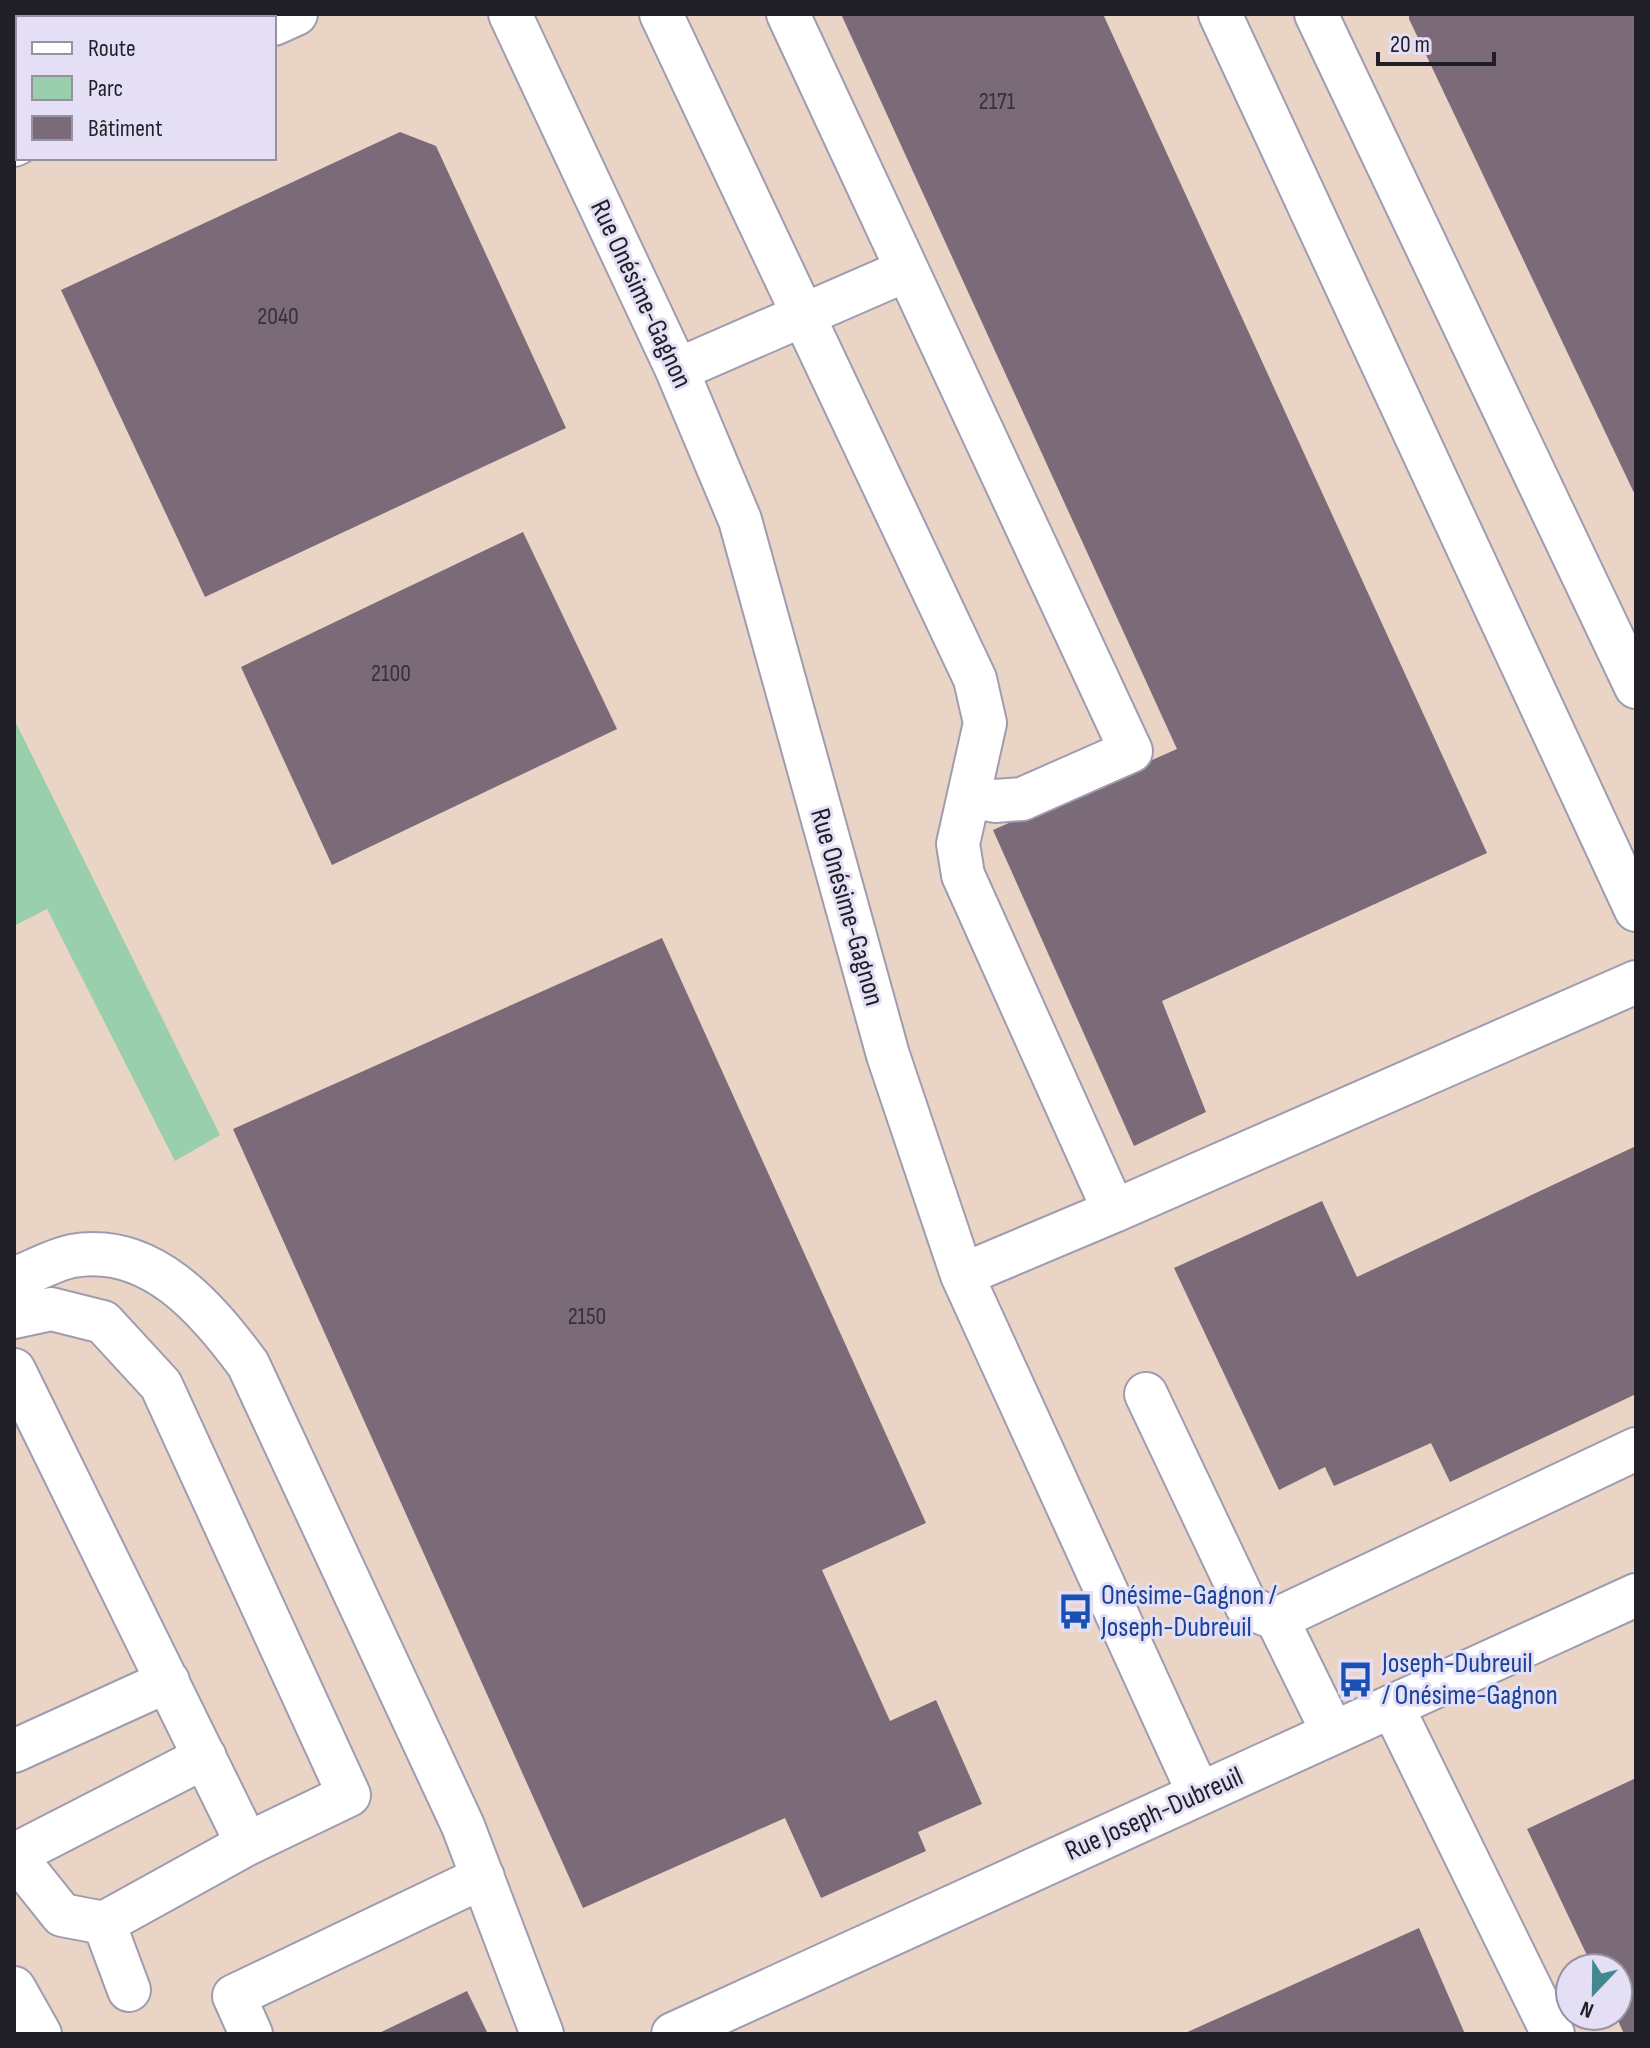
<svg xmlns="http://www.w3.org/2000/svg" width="1650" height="2048" viewBox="0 0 1650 2048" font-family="'Sofia Sans Condensed',sans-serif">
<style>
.industrial{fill:#e9d4c6;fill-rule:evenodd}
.green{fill:#99cfac}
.building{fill:#7b6a78}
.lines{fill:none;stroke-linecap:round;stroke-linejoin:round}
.minor-casing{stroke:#a09cb0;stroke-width:46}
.minor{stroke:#fff;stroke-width:42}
.labels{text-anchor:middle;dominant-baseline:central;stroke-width:6;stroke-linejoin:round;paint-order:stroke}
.number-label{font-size:24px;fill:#37313a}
.street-label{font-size:28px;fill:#201e26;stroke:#e4dff5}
.transit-label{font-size:28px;fill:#164399;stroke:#e4dff5;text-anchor:start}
</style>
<rect width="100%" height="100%" fill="#e4dff5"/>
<!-- industrial -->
<path class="industrial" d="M 14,14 L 1636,14 L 1636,2034 L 14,2034 ZM 18,18 L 274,18 L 274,158 L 18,158 ZM 1570,1968 L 1618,1968 L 1618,2016 L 1570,2016 Z"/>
<!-- green -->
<path class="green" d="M 14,719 L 220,1135 L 175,1161 L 47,909 L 14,926 Z"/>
<!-- building -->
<path class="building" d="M 841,14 L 1103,14 L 1487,853 L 1162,1001 L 1206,1112 L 1134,1146 L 993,830 L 1177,749 Z
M 1409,14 L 1636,14 L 1636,497 L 1409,19 Z
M 400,132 L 436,146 L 566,428 L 205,597 L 61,290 Z
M 523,532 L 617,729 L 332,865 L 241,667 Z
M 662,938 L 926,1523 L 822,1570 L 890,1721 L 936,1700 L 982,1804 L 918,1832 L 926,1851 L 821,1898 L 785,1818 L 583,1908 L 233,1129 Z
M 1636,1146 L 1636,1394 L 1450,1482 L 1431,1443 L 1334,1486 L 1325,1467 L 1279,1490 L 1174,1268 L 1322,1201 L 1357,1277 Z
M 1636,1778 L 1636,2034 L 1624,2034 L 1616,2016 L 1618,1968 L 1593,1968 L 1527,1829 Z
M 1419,1928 L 1465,2034 L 1183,2034 Z
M 467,1991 L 488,2034 L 377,2034 Z"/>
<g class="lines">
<defs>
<path id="minor" d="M 153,14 L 154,18
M 510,14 L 677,370 L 740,520 L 888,1055 L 962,1275 L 1199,1794
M 661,14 L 975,679 L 985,723 L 958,844 L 963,875 L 1114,1211 L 962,1275
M 788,14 L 1131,751 L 1022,799 L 995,801 L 969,796
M 1220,14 L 1636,910
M 1316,14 L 1636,687
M 274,24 L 296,14
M 14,145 L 18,143
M 677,370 L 907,270
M 1114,1211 L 1636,982
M 14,1279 C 32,1272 53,1260 72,1256 C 151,1242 206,1308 248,1364 L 463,1826 L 542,2034
M 14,1317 L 51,1309 L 103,1322 L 161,1385 L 349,1795 L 247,1844 L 104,1923 L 62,1915 L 14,1855
M 14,1370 L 247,1844
M 1146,1394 L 1247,1607 L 1277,1619
M 1392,1706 L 1553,2034
M 1333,1733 L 1277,1619 L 1636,1449
M 14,1751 L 168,1681
M 14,1855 L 205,1757
M 104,1923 L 129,1990
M 14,1988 L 40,2034
M 251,2034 L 234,1996 L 483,1877
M 673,2034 L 1636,1595"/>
</defs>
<!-- minor casing -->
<use href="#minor" class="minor-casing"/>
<!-- minor -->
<use href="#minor" class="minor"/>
</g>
<!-- icons -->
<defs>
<symbol id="bus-bare" viewBox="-9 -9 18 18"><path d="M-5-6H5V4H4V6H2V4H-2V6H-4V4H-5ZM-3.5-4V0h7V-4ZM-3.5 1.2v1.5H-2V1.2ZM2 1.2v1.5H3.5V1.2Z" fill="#1a4fb4" stroke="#e4dff5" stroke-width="2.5" paint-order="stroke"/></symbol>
</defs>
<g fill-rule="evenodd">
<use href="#bus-bare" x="1050" y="1586" width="51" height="51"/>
<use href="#bus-bare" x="1330" y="1654" width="51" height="51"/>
</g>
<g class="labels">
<!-- number labels -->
<g class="number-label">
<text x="997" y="101">2171</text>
<text x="278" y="316">2040</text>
<text x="391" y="673">2100</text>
<text x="587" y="1316">2150</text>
</g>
<!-- street labels -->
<g class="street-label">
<text transform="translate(641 294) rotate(65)">Rue Onésime-Gagnon</text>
<text transform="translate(847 907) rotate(74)">Rue Onésime-Gagnon</text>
<text transform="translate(1154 1814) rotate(-24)">Rue Joseph-Dubreuil</text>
</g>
<!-- transit labels -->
<g class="transit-label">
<text x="1101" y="1595">Onésime-Gagnon /<tspan x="1101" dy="32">Joseph-Dubreuil</tspan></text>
<text x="1382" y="1663">Joseph-Dubreuil<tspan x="1382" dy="32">/ Onésime-Gagnon</tspan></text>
</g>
</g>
<!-- border -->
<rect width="1650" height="2048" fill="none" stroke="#201e26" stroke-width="32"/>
<!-- legend -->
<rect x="16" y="16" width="260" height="144" fill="#e4dff5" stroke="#9692a2" stroke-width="2"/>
<rect x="32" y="42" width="40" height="12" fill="#ffffff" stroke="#9692a2" stroke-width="2"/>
<text x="88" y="56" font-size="24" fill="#201e26">Route</text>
<rect x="32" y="76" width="40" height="24" fill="#99cfac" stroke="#9692a2" stroke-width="2"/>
<text x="88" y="96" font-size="24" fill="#201e26">Parc</text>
<rect x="32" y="116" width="40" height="24" fill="#7b6a78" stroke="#9692a2" stroke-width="2"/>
<text x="88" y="136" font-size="24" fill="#201e26">Bâtiment</text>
<!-- north arrow -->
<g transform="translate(1594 1992) rotate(202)"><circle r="38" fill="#e4dff5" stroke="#9692a2" stroke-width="2"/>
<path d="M0-6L14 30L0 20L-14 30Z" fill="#418890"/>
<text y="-12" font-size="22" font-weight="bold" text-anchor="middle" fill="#201e26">N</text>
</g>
<!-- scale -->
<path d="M1378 52v12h116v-12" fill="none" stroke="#201e26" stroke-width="4"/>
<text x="1390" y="52" font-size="24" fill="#201e26" stroke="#e4dff5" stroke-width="6" paint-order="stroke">20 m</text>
</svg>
